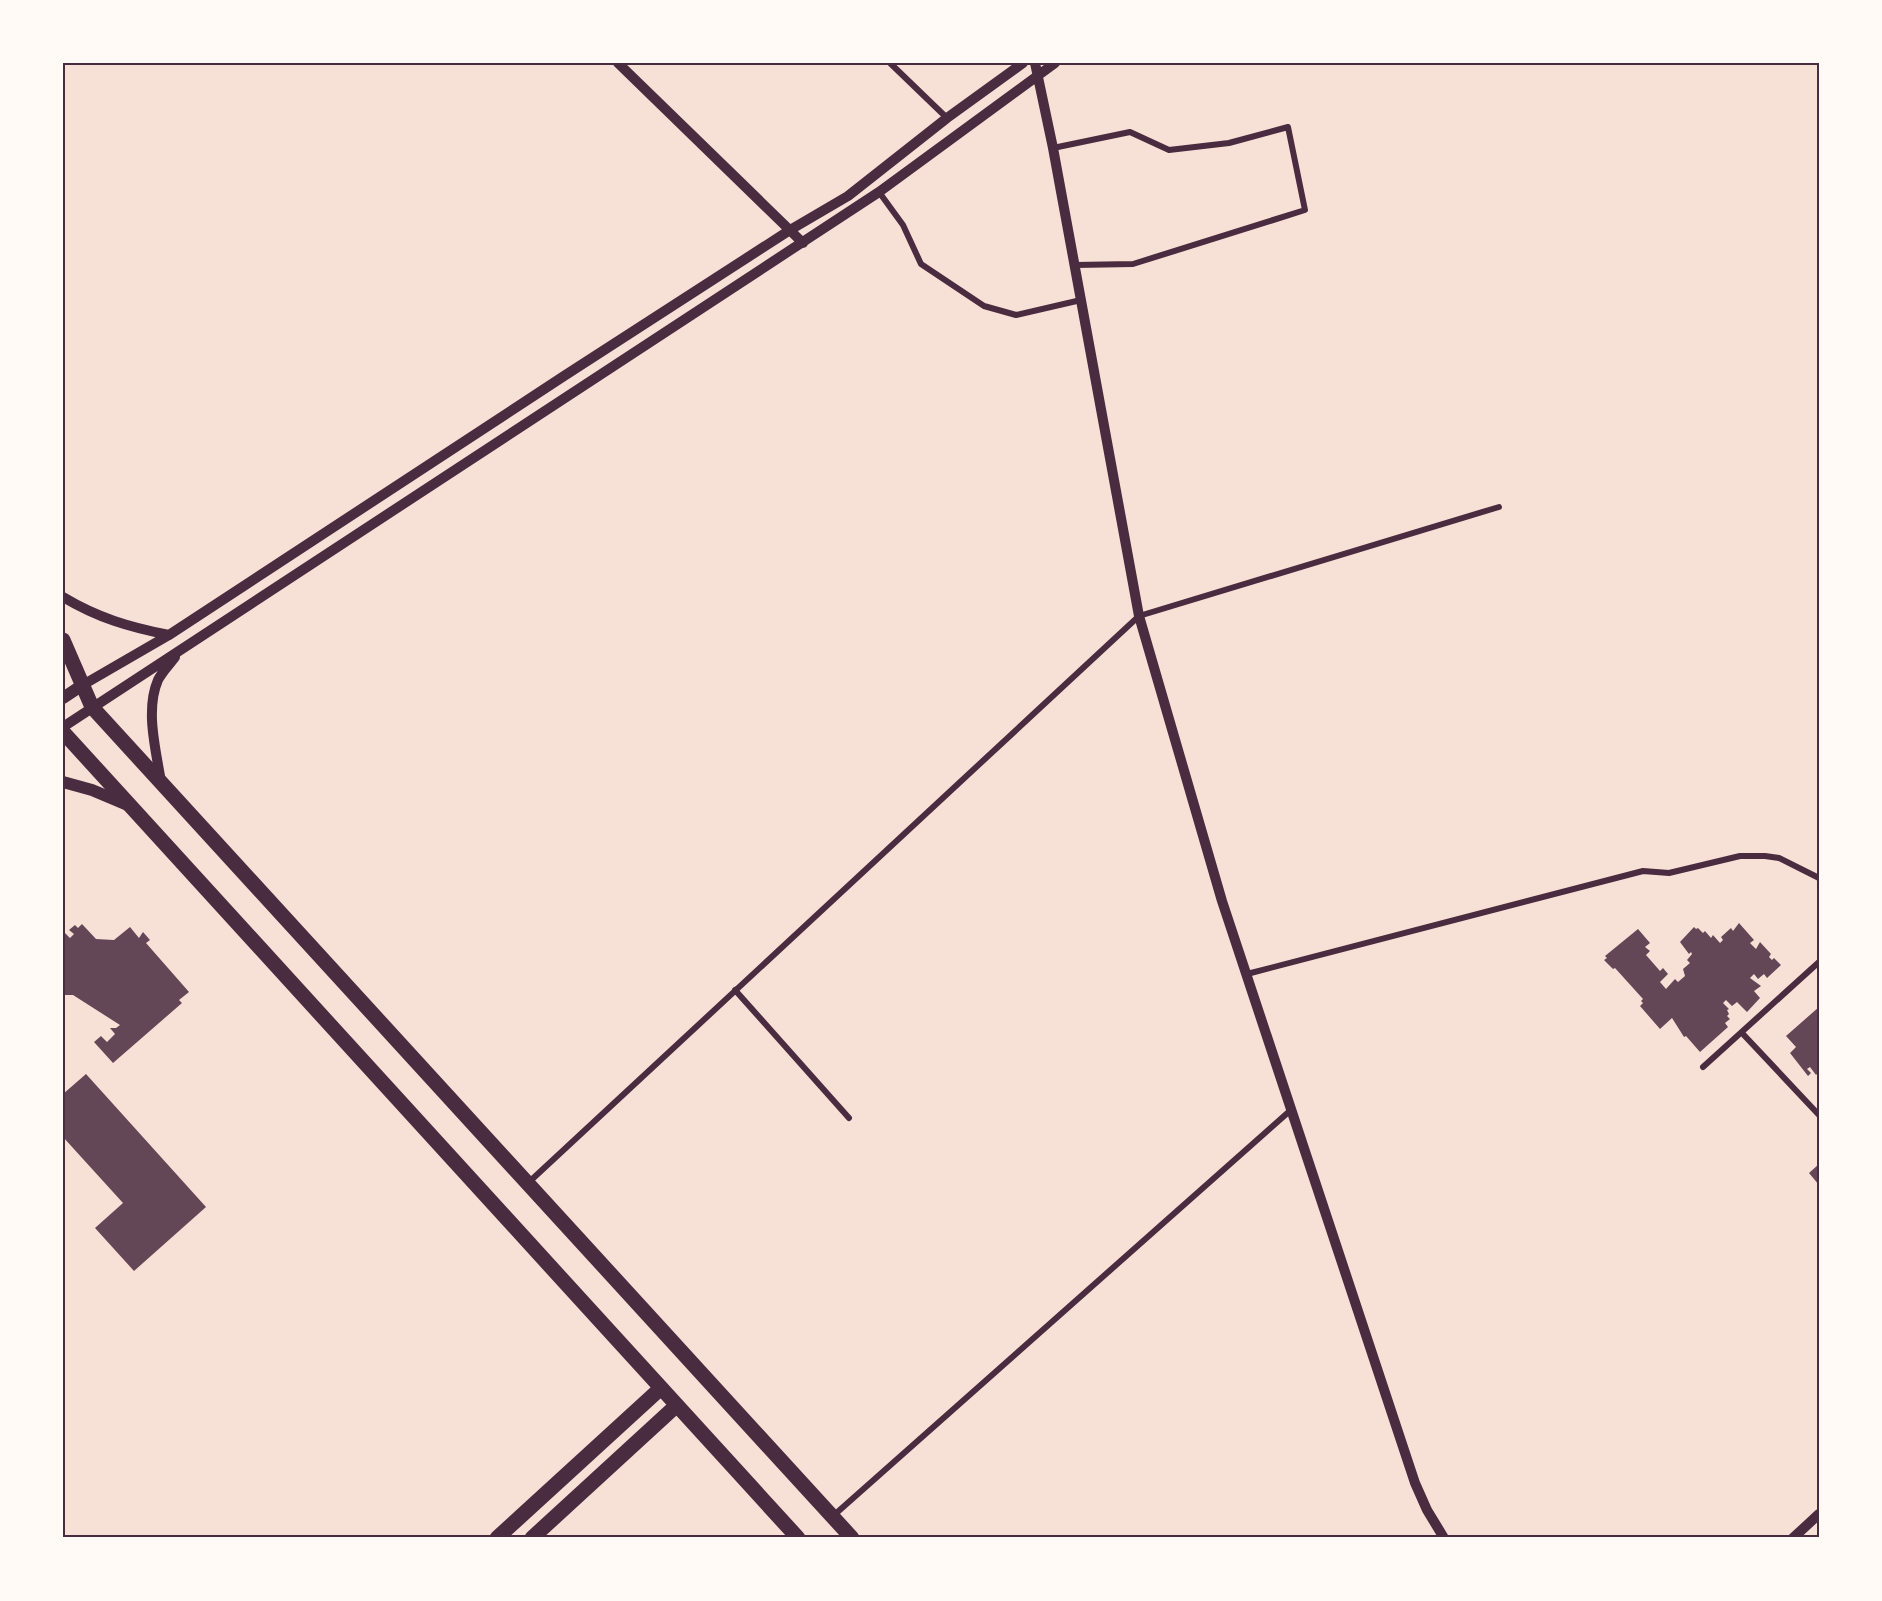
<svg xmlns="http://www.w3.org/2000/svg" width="1882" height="1601" viewBox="0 0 1882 1601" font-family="'Archivo Narrow',sans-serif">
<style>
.building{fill:#644757}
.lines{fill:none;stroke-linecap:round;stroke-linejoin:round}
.minor{stroke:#4a2c40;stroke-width:6}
.tertiary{stroke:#4a2c40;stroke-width:10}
.secondary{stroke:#4a2c40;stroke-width:12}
.trunk{stroke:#4a2c40;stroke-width:15}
.neatline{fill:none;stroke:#4a2c40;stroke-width:2}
</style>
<rect width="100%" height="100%" fill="#f7e1d7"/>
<!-- building -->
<path class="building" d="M 1739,923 L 1754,940 L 1750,943 L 1756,949 L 1760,942 L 1771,954 L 1769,957 L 1772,960 L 1774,958 L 1781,965 L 1767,978 L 1764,974 L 1758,979 L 1754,974 L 1750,978 L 1761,986 L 1754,991 L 1760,998 L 1747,1012 L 1737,1002 L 1732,1006 L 1726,1000 L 1723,1003 L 1729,1009 L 1727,1010 L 1729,1014 L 1727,1016 L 1730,1019 L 1725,1023 L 1728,1027 L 1700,1052 L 1686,1036 L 1684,1037 L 1672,1018 L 1660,1029 L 1640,1006 L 1643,1003 L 1641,1001 L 1643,999 L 1615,968 L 1613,969 L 1604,960 L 1607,958 L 1605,956 L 1638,929 L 1650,943 L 1645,947 L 1650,951 L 1646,955 L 1660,971 L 1663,968 L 1668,974 L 1660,982 L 1666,989 L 1675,979 L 1678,982 L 1685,976 L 1683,969 L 1690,963 L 1687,960 L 1692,954 L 1691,952 L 1689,954 L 1680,942 L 1694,927 L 1696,929 L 1698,928 L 1703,933 L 1705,931 L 1711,938 L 1713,935 L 1720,943 L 1723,940 L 1721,937 L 1731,928 L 1733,931 Z
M 82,924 L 96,939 L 114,940 L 130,927 L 139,938 L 143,932 L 150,940 L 146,943 L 189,992 L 179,1000 L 182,1003 L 113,1063 L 94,1042 L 101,1036 L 107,1042 L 115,1034 L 110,1028 L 116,1028 L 120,1025 L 73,995 L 63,995 L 63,931 L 70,938 L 74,934 L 69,930 L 75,925 L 78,928 Z
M 1819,1007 L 1819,1076 L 1817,1074 L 1816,1075 L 1810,1067 L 1807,1069 L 1811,1073 L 1808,1076 L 1790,1053 L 1796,1047 L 1786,1036 Z
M 86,1074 L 206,1207 L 134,1271 L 95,1228 L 123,1203 L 63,1137 L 63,1094 Z
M 1819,1164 L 1819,1185 L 1809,1173 Z"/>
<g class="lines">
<!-- minor -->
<path class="minor" d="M 890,63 L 947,118
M 1053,148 L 1130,132 L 1169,150 L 1229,143 L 1288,127 L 1305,210 L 1133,264 L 1075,265
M 879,192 L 903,225 L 921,264 L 984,306 L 1016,315 L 1081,300
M 1247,974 L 1643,871 L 1669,873 L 1740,856 L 1765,856 L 1779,858 L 1819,878
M 735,990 L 849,1118
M 1742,1033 L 1819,1115
M 1703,1067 L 1819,962
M 528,1183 L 1139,616 L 1499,507
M 833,1516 L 1292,1109"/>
<!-- tertiary -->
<path class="tertiary" d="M 618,63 L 803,243
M 1035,63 L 1053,148 L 1139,616 L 1222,901 L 1415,1483 L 1427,1510 L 1444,1538
M 63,597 C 98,618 129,627 169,635
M 81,686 L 169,635 L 564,376 L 790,230 L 848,196 L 947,118 L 1023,63
M 63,727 L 879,192 L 1055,63
M 161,782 C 156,750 145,710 158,680 C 162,672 170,664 175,657
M 1793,1538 L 1819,1514"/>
<!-- secondary -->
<path class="secondary" d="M 63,698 L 81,686
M 63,782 L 92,790 L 130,806"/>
<!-- trunk -->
<path class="trunk" d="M 63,640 L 92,707 L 852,1538
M 63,732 L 798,1538
M 497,1538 L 661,1388
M 532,1538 L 677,1405"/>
</g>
<!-- border -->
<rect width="1882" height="1601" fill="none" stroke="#fffaf5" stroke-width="129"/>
<rect x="64" y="64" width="1754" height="1472" class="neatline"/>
</svg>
